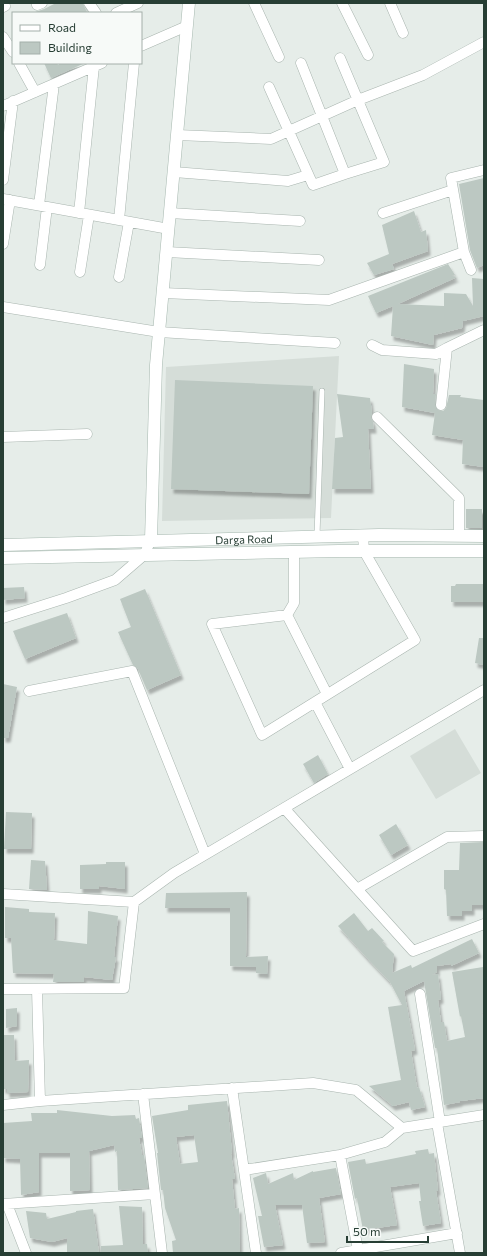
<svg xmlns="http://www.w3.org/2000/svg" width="487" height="1256" viewBox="0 0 487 1256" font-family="Commissioner,sans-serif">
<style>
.built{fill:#d5ddd8}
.building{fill:#bcc8c2;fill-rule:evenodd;filter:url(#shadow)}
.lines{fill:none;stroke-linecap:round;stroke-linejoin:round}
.lane-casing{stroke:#a9b5af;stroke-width:6}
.street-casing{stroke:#a9b5af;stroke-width:11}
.secondary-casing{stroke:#a6b8af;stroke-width:13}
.lane{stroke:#fff;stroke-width:5}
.street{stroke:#fff;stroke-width:10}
.secondary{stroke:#fff;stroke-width:12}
.labels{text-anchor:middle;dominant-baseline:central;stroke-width:3.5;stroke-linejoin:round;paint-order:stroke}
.street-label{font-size:11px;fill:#273e34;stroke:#f7faf8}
</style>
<defs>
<filter id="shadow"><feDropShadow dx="2.5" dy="4.5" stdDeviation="1" flood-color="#0004"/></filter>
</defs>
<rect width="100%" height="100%" fill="#e6ede9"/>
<!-- built -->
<path class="built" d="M 339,356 L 331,518 L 162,521 L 166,367 Z
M 455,729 L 481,773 L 436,799 L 410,756 Z"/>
<!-- building -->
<path class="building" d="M 56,3 L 83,3 L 87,13 L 32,13 L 44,9 Z
M 44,63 L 57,63 L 58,65 L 61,63 L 85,63 L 51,78 Z
M 484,178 L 484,265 L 477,268 L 470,250 L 459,184 Z
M 414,211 L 421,232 L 426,230 L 428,251 L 392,264 L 394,269 L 374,275 L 367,263 L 389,254 L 382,225 Z
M 448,264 L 455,275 L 451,276 L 457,277 L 398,304 L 444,306 L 444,293 L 466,294 L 473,306 L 472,278 L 484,279 L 484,316 L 463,321 L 462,328 L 434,335 L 433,345 L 391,336 L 393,306 L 376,313 L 368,296 Z
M 404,364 L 434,369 L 433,394 L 436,394 L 435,405 L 438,410 L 443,411 L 446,408 L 449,395 L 461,395 L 460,397 L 484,400 L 484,467 L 462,464 L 463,440 L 432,435 L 435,413 L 402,407 Z
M 175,380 L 313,386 L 309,494 L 171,489 Z
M 337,394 L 370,398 L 372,413 L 371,418 L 373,422 L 374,429 L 368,429 L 371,489 L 332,489 L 335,438 L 343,437 Z
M 466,509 L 482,509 L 482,528 L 466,528 Z
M 456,584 L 484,584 L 484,602 L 451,602 L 451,586 L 455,586 Z
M 24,587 L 25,598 L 3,600 L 3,588 Z
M 145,589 L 181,675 L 147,690 L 138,669 L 133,665 L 118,632 L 131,627 L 120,599 Z
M 67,613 L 76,638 L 25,659 L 13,631 Z
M 479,638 L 484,638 L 484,665 L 475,663 Z
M 3,684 L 17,687 L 8,738 L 3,738 Z
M 318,755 L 328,774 L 314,783 L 303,764 Z
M 6,812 L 32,813 L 31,849 L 4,849 Z
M 396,824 L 408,845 L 391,855 L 379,835 Z
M 484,842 L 484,905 L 472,905 L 472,911 L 462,911 L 462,916 L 447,916 L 446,890 L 444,889 L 444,870 L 459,870 L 460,843 Z
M 31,860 L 45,861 L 47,890 L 29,889 Z
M 106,862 L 125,862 L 125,889 L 99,886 L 99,889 L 80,889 L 80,865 L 106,864 Z
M 247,892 L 246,957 L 268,956 L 267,974 L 256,973 L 256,967 L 230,966 L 230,908 L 165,908 L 166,893 Z
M 5,907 L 29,909 L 29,912 L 55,913 L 54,940 L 87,944 L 88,911 L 118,916 L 114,957 L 116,957 L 112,980 L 84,977 L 84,982 L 53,982 L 54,974 L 13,973 L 11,938 L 5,938 Z
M 354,913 L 368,931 L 372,928 L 384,941 L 382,942 L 394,954 L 392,973 L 411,965 L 412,968 L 472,939 L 479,953 L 451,966 L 451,964 L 437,966 L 437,972 L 432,975 L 438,974 L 441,999 L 438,1000 L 441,1022 L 444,1022 L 447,1041 L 465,1037 L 461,1016 L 460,1017 L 452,972 L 483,967 L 484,1012 L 482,1013 L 484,1024 L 484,1098 L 460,1101 L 460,1102 L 444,1105 L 437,1048 L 435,1048 L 424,981 L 404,991 L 415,1050 L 411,1051 L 417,1088 L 419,1087 L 425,1107 L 411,1110 L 409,1102 L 393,1106 L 369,1086 L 401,1080 L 388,1007 L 402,1005 L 390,982 L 366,957 L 338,926 Z
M 17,1008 L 17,1026 L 6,1028 L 6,1009 Z
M 3,1035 L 14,1035 L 15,1061 L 29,1060 L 28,1092 L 7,1093 L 7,1089 L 3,1089 Z
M 227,1101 L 232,1153 L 231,1154 L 235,1179 L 232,1179 L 235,1209 L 239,1208 L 240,1253 L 173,1253 L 172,1241 L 176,1240 L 165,1208 L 163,1190 L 161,1190 L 157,1153 L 158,1153 L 152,1116 L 188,1110 L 188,1105 ZM 194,1135 L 198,1162 L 180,1164 L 176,1137 Z
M 57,1110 L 112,1116 L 135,1115 L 136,1119 L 139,1118 L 142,1138 L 139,1138 L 142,1155 L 144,1155 L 148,1188 L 118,1190 L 117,1151 L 115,1152 L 114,1145 L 89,1151 L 90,1190 L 70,1191 L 70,1153 L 39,1153 L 39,1192 L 21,1195 L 20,1159 L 3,1158 L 3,1123 L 32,1121 L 31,1113 L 57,1113 Z
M 428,1149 L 429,1154 L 434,1153 L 438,1191 L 436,1191 L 441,1223 L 423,1226 L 419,1201 L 421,1201 L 419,1183 L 390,1187 L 397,1225 L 363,1230 L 357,1198 L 355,1199 L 348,1162 L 365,1159 L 366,1164 L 416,1154 L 415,1151 Z
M 336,1168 L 341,1194 L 319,1198 L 325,1242 L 307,1243 L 302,1205 L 275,1205 L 283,1245 L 264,1247 L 258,1216 L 262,1216 L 253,1178 L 266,1173 L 268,1184 L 293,1173 L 294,1180 L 313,1171 L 313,1172 Z
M 119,1206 L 142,1207 L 143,1244 L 147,1244 L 148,1253 L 101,1253 L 101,1246 L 123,1245 Z
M 93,1209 L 99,1253 L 67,1253 L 67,1238 L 52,1242 L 30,1238 L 26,1211 L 46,1213 L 47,1219 L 76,1212 L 76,1211 Z"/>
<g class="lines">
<defs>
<path id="lane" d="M 317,536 L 322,391"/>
<path id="street" d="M 89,3 L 96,13
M 254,3 L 279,57
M 342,3 L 368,55
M 390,3 L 403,33
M 37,5 L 42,3
M 3,7 L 5,6 L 4,3
M 116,13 L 138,3
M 3,37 L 13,52
M 141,46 L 187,26
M 19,63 L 35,92
M 301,63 L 345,174
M 269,87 L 313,185 L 345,174 L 384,162 L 340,58
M 3,106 L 102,63
M 177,135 L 271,139 L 358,100 L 423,75 L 484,42
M 174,172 L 288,181 L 308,175
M 3,180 L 13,101
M 3,199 L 169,229
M 39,205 L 54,84
M 79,213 L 94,66
M 170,213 L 300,221
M 383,213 L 453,190
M 119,220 L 134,63
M 3,244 L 10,200
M 167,252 L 319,260
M 40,265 L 47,207
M 471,270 L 464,252 L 451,178 L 484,170
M 80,272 L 89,215
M 119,277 L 129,222
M 163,293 L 329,300 L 464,252
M 3,307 L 159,332 L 335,343
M 372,345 L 382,350 L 436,354 L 447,348
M 441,405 L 447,348 L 484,330
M 377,417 L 459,498 L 459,536
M 3,437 L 87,434
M 287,615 L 294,603 L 294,552
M 3,618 L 66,598 L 115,580 L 144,555 L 151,540
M 29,691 L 132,671 L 205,854
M 327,694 L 287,615 L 212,624 L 262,735 L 415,640 L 364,551 L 363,535
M 315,702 L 350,769
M 284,808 L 413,951 L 484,924
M 357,889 L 447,837 L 484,836
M 3,894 L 134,902 L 174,873 L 484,690
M 3,989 L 124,988 L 134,902
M 37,989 L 40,1101
M 420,994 L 440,1122
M 232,1088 L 256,1253
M 143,1094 L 162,1253
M 3,1105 L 40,1101 L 313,1083 L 356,1090 L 402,1128 L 484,1115
M 437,1123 L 460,1253
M 340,1155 L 358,1250
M 244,1170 L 340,1155 L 385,1142 L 402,1128
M 3,1204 L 155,1194
M 7,1204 L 26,1253
M 341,1253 L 457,1233"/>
<g id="secondary">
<path d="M 151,540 L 156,365 L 189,3"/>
<path id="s1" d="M 3,545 L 379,535 L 484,536"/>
<path d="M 3,558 L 339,551 L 484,551"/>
</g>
</defs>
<!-- lane casing -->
<use href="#lane" class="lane-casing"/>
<!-- street casing -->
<use href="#street" class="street-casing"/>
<!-- secondary casing -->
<use href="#secondary" class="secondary-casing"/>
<!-- lane -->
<use href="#lane" class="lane"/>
<!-- street -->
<use href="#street" class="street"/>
<!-- secondary -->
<use href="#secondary" class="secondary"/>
</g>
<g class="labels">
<!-- street labels -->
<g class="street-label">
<text stroke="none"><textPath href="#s1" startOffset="241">Darga Road</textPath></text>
</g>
</g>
<!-- border -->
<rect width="487" height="1256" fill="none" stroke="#273e34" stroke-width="8"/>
<!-- legend -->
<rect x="12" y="12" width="130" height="52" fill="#f7faf8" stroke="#a4afaa"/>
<rect x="20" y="25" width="20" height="6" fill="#ffffff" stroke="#a4afaa"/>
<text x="48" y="32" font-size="12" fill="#273e34">Road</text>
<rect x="20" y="42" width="20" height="12" fill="#bcc8c2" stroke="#a4afaa"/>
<text x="48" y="52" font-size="12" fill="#273e34">Building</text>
<!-- scale -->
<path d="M347 1236v6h81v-6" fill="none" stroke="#273e34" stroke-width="2"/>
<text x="353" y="1236" font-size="12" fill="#273e34" stroke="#f7faf8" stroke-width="3" paint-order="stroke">50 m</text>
</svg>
